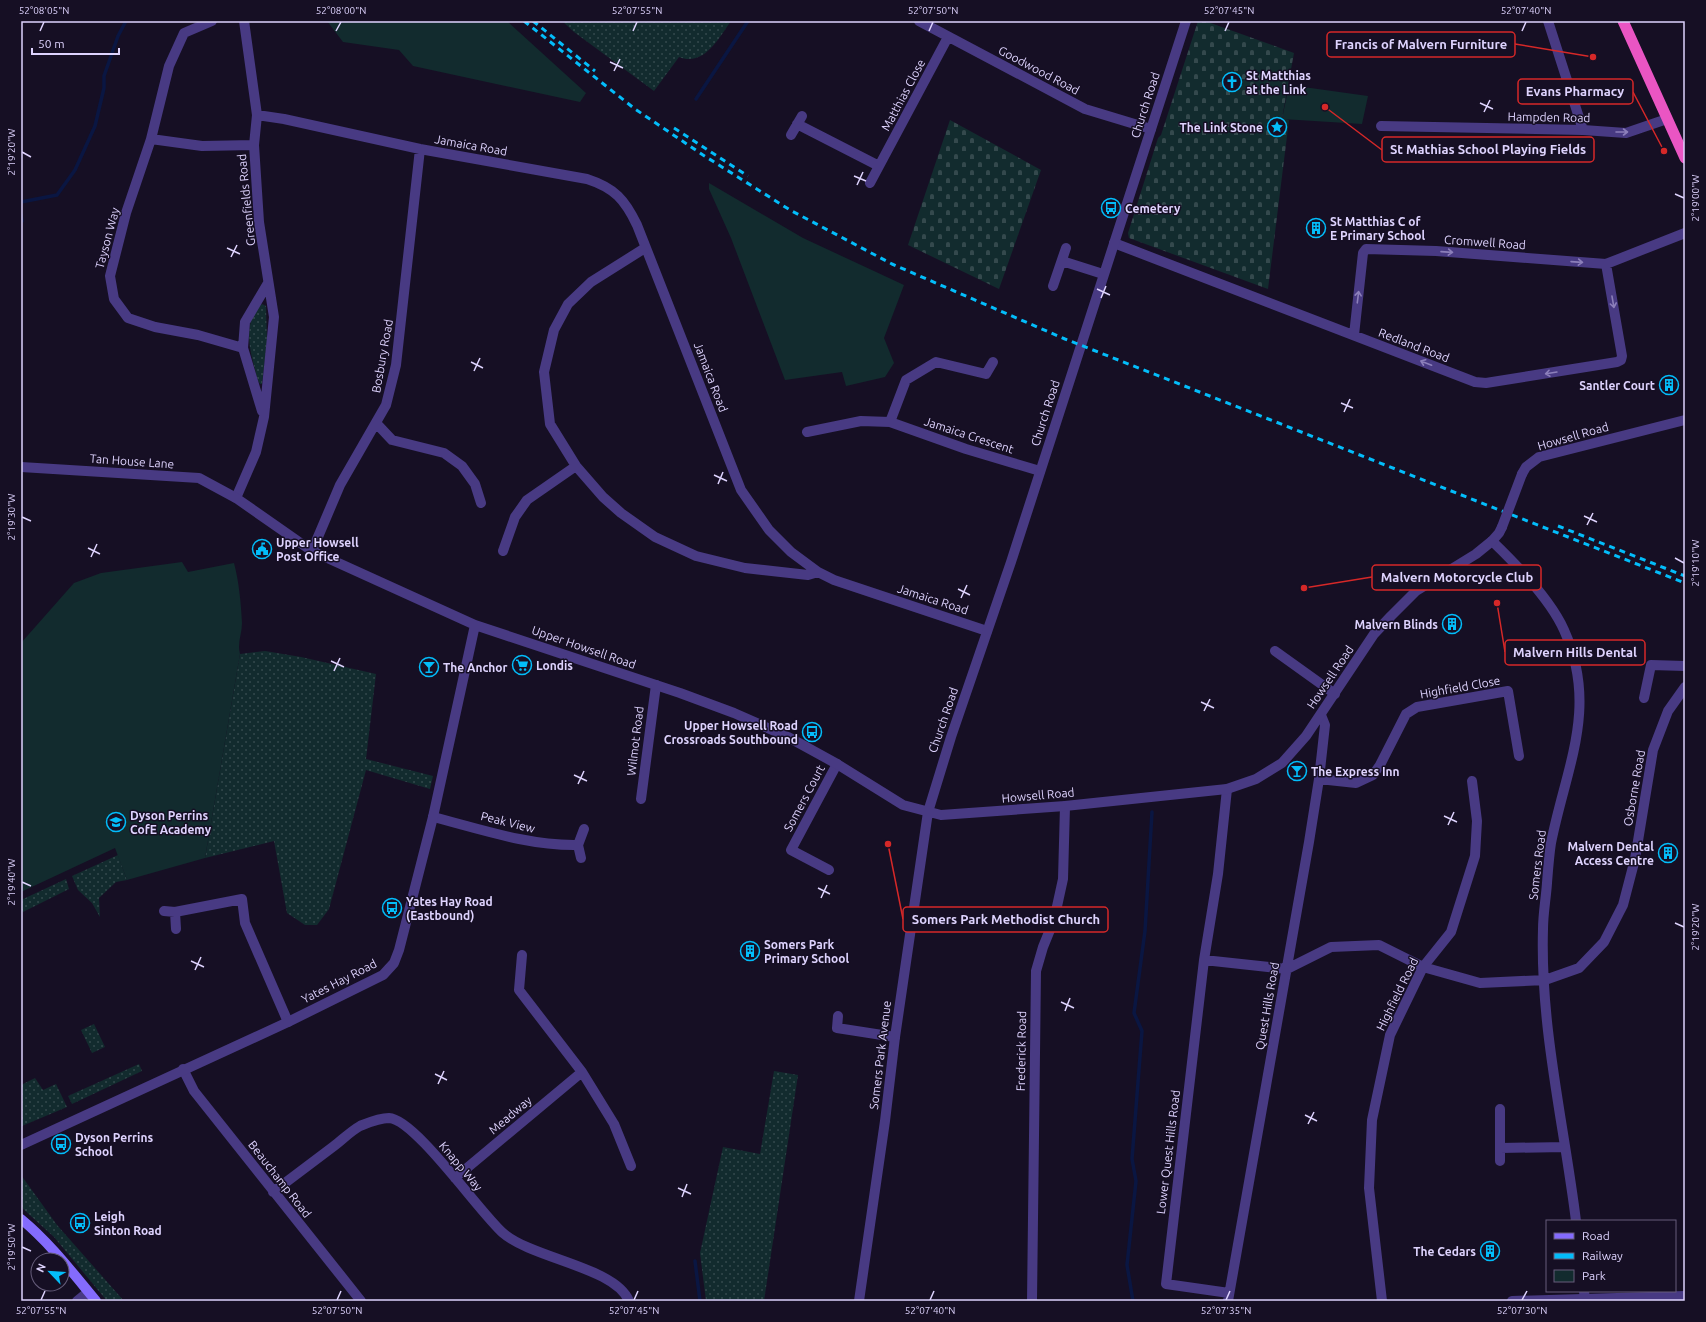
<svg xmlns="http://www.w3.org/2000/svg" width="1706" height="1322" viewBox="0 0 1706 1322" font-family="Ubuntu,sans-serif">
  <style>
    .grass { fill: url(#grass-dots) }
    .cemetery { fill: url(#cemetery-stones) }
    .park { fill: #122b2e }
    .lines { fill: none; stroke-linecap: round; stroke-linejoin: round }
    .stream { stroke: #0a1642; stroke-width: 3.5 }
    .minor { stroke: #483a83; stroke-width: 10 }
    .tertiary { stroke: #483a83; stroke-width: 10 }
    .secondary { stroke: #846bfd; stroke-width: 10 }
    .trunk { stroke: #ea55c3; stroke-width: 11 }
    .rail { stroke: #03bdfa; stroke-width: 3; stroke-dasharray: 6 5; stroke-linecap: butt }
    .tertiary-bridge { stroke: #483a83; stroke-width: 10 }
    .oneway { stroke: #8c7fba }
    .ticks { fill: none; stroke: #ded3fe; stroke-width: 1.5 }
    .labels { text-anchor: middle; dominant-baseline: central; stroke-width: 3; stroke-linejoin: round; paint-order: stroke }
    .street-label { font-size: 12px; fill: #ded3fe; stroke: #160f24 }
    .poi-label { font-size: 12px; font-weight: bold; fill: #ded3fe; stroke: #160f24; text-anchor: start }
    .leader { fill: none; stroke: #d62828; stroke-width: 1.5 }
    .callout-dot { fill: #d62828; stroke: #160f24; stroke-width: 1.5 }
    .callout { fill: #160f24; stroke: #d62828; stroke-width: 1.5 }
    .callout-label { font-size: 13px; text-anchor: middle; font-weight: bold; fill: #ded3fe }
    .neatline { fill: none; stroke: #ded3fe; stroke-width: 1.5 }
    .ticks-label { font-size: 10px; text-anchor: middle; fill: #ded3fe }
  </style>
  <defs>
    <pattern id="grass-dots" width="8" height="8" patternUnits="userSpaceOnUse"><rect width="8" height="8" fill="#122b2e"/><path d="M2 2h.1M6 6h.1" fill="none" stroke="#34494d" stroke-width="1.8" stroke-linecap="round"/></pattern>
    <pattern id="cemetery-stones" width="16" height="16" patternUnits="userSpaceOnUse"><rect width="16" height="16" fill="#122b2e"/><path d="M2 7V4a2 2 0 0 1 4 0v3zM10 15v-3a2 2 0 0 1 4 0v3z" fill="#34494d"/></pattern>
  </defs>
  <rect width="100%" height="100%" fill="#160f24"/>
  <path class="grass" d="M562,21H731C719,38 704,67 679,57L654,91L574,32Z
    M262,304L266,306L267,342L262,384H260C257,380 256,374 255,369C249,348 243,321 262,304Z
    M265,651L301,657L376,674L366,759L433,776L430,789L366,770L329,909L317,925H305L287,913L274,841L205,858L240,654Z
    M118,855L127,880L116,882L99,898L100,917L92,903L78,890L72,876Z
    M66,879L69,889L21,913V900Z
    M94,1024L105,1047L92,1053L81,1030Z
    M139,1064L142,1071L72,1104L68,1096Z
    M774,1071L798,1075L764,1301H706L700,1253L723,1147L760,1154Z
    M35,1078L43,1090L56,1084L67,1107L22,1126L21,1085Z
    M21,1175L57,1225L124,1301H107L54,1237L21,1207Z"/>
  <path class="cemetery" d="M1198,21H1205L1294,53L1282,118L1289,120L1268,289L1129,238L1128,233L1158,138L1161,135Z
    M950,120L1041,170L999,289L908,245Z"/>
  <path class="park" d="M327,21H507L586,93L580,102L413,66L399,50L343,42Z
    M1289,85L1368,96L1362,124L1282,119Z
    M709,183L803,238L904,285L884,338L894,363L885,377L846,386L842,372L785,380L731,238L709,189Z
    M182,562L188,572L234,563C239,582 241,603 242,623C242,634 237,643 240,654L205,858L127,880L115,848L21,892V643L74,583L101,573Z"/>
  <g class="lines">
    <path class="stream" d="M696,99L748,21
      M21,202L57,195L75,170L95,126L104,88V76L118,36L126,21
      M21,215L22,221L21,222
      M695,1261L700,1301
      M1133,1301L1127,1265L1136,1181L1132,1159L1142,1031L1134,1013L1145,931L1152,812"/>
    <path class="minor" d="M212,21L184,33L169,66L151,139L202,146L254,145
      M244,21L257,115
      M919,21L1085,109L1151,129
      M1548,21L1583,130
      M797,124L879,166
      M1381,126L1583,130L1626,133L1667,119
      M791,135L802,116
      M151,139L126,213L110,276L114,299L128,318L155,327L198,335L243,348
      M870,183L948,37
      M1114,243L1475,382L1486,383L1617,362L1621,360L1622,356L1606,264
      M645,248L591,282L568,304L554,330L544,372L550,424L576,466L603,497L621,513L655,537L696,556L745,568L808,575L818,572
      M1062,261L1103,274
      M1053,286L1066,248
      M1354,335L1363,253L1366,249L1436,251L1606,264L1685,233
      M262,411L243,348L245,322L268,283
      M890,422L906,380L936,362L986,374L993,362
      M376,423L392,440L444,453L462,466L475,484L481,503
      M807,432L861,421L890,422L966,449L1040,471
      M236,498L256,452L264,417L274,317L259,222L254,145L257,115L284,119L420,149L587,179C615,188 625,200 637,225L741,490L769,530L791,552L818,572L834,580L987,631
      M1492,541C1517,565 1550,599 1564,630C1599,708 1566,767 1551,843C1549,856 1548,870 1547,883C1546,898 1543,914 1543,929C1540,1027 1564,1124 1576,1221
      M312,551L340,485L386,405L396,365L420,149
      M503,551L515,517L527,500L576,466
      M1275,651L1335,694
      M1644,698L1651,665L1685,666
      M1319,779L1356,783L1373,775L1380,765L1406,714L1417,707L1508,691L1519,756
      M1227,789L1218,874L1204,960L1166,1284L1229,1293
      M641,799L656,685
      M433,817C480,829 529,846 578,845L584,829
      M578,845L581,858
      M829,870L791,850L837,764
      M164,911L175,912L242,899L245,923L288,1022
      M175,912L176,929
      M1204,960L1287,969L1331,947L1379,945L1423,967L1480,983L1545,980L1579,968L1604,942L1623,905L1635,859L1653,750L1668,711L1685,687
      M838,1016L837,1028L895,1037
      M183,1069L194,1091L361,1301
      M582,1072L614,1124L631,1166
      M1500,1109V1161
      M1500,1148L1565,1147
      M455,1178L582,1072L519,990L522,955
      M273,1192C293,1177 314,1161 334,1146C342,1140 351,1131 360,1126C370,1122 379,1118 389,1118C415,1119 480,1213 503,1233C533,1259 615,1267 629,1301
      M1584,1291L1585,1301
      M77,1301L88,1292
      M1032,1301L1036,971L1043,947L1054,920L1063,879L1065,806
      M1228,1301L1309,842L1319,779L1325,725L1321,715
      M1382,1301L1369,1188L1372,1120L1390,1035L1423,967L1451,932L1475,856L1477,821L1472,781"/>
    <path class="tertiary" d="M21,467L199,478L236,498L312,551L475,625L680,693L734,713L788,737L837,764L903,805L941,815L1065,806L1227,789L1256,779L1282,763L1306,736L1374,634L1391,616L1416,591L1476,554L1492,541L1499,533L1502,527
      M1522,474L1526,467L1539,457L1685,420
      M21,1145L288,1022L383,975L394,963L399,950L433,817L475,625
      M859,1301L885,1121L895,1037L928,812L951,737L1011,562L1186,21
      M1512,1301L1685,1296"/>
    <path class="secondary" d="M21,1219C50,1243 72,1272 96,1301"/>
    <path class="trunk" d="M1623,21L1685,158"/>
    <path class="rail" d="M524,21L635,109L703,155L790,210L892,264L1065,339L1685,583
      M533,21L595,71
      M674,128L748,176
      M1558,526L1685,576"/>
    <path class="tertiary-bridge" d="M1502,527L1522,474"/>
  </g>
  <defs><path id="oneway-shaft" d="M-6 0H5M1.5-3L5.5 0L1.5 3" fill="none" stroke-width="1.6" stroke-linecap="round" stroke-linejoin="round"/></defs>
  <g class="oneway">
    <use href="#oneway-shaft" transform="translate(1622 132)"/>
    <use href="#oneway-shaft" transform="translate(1447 252) rotate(4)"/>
    <use href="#oneway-shaft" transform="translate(1577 262) rotate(4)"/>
    <use href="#oneway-shaft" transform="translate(1358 297) rotate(-83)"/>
    <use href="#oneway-shaft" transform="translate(1613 302) rotate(80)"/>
    <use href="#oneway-shaft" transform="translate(1426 363) rotate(-159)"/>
    <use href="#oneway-shaft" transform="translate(1551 373) rotate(171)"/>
  </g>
  <path class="ticks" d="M40,31L44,22M336,31L341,22M633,31L637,22M929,31L933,22M1225,31L1229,22M1522,31L1526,22M610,62L623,68M614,71L620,59M1480,103L1493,109M1484,112L1490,100M22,152L31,157M854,176L866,181M857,185L863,172M1675,194L1684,198M227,248L240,254M231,257L237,245M1097,289L1110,295M1101,298L1106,286M471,362L483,368M474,371L480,358M1341,403L1353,408M1344,412L1350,399M714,475L727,481M718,484L723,472M1584,516L1597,522M22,517L31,521M1587,525L1593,513M88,548L100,554M91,557L97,544M1675,558L1684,563M958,589L970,595M961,598L967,585M331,661L344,667M334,671L340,658M1201,702L1214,708M1204,711L1210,699M574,775L587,781M578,784L584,771M1444,816L1457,822M1448,825L1454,812M22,882L31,886M818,888L830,894M821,898L827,885M1675,923L1684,927M191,961L204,967M195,970L201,957M1061,1002L1074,1008M1065,1011L1070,998M435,1074L447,1080M438,1084L444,1071M1305,1115L1317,1121M1308,1124L1314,1112M678,1188L691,1194M682,1197L687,1184M22,1247L31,1251M41,1300L45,1291M337,1300L341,1291M634,1300L638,1291M930,1300L934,1291M1226,1300L1230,1291M1522,1300L1527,1291"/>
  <defs>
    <symbol id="church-ring" viewBox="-11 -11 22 22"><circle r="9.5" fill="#160f24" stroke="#03bdfa" stroke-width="1.5"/><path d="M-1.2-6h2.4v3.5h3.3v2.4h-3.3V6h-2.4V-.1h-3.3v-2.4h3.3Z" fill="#03bdfa"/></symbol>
    <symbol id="sight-ring" viewBox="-11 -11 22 22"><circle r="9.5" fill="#160f24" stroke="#03bdfa" stroke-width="1.5"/><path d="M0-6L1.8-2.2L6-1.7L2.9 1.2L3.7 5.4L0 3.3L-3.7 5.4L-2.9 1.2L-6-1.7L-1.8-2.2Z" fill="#03bdfa"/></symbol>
    <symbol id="bus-ring" viewBox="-11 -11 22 22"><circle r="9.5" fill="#160f24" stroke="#03bdfa" stroke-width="1.5"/><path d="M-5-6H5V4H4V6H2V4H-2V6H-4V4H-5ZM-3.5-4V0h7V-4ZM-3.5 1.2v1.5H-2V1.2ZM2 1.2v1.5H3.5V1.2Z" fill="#03bdfa"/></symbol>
    <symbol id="building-ring" viewBox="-11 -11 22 22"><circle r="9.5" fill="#160f24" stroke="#03bdfa" stroke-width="1.5"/><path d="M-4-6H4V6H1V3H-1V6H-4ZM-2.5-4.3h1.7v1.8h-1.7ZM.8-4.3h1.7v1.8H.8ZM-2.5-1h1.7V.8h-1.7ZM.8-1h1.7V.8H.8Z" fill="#03bdfa"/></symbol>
    <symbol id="civic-ring" viewBox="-11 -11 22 22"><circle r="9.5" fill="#160f24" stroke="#03bdfa" stroke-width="1.5"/><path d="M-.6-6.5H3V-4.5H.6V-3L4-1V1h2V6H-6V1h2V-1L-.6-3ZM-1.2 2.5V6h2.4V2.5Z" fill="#03bdfa"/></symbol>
    <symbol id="supermarket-ring" viewBox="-11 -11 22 22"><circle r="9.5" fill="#160f24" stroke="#03bdfa" stroke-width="1.5"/><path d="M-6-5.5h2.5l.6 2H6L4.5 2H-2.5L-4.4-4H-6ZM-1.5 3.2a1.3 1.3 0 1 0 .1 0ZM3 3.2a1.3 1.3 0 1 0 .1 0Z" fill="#03bdfa"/></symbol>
    <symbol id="bar-ring" viewBox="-11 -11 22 22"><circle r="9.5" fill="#160f24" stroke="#03bdfa" stroke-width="1.5"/><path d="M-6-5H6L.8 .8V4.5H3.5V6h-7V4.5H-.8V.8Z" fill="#03bdfa"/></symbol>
    <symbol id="school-ring" viewBox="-11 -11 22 22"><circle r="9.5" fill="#160f24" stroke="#03bdfa" stroke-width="1.5"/><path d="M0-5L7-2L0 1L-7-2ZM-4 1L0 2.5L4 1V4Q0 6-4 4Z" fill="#03bdfa"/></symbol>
  </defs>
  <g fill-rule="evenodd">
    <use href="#church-ring" x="1221" y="71" width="22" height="22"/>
    <use href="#sight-ring" x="1266" y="116" width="22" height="22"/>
    <use href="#bus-ring" x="1100" y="197" width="22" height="22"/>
    <use href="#building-ring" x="1305" y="217" width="22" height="22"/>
    <use href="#building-ring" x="1658" y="374" width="22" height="22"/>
    <use href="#civic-ring" x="251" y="538" width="22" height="22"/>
    <use href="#building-ring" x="1441" y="613" width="22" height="22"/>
    <use href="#supermarket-ring" x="511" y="654" width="22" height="22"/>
    <use href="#bar-ring" x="418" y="656" width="22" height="22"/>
    <use href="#bus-ring" x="801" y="721" width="22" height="22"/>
    <use href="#bar-ring" x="1286" y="760" width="22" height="22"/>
    <use href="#school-ring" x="105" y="811" width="22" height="22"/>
    <use href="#building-ring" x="1657" y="842" width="22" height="22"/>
    <use href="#bus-ring" x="381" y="897" width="22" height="22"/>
    <use href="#building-ring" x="739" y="940" width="22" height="22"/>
    <use href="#bus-ring" x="50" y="1133" width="22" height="22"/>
    <use href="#bus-ring" x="69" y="1212" width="22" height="22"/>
    <use href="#building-ring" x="1479" y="1240" width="22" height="22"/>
  </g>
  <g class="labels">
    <g class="street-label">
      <text transform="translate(1039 70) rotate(28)">Goodwood Road</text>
      <text transform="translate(903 95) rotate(-62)">Matthias Close</text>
      <text transform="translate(1145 105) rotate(-72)">Church Road</text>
      <text transform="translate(1549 117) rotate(1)">Hampden Road</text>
      <text transform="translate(471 145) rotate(10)">Jamaica Road</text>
      <text transform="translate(246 200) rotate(-96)">Greenfields Road</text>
      <text transform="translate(107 238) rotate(-75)">Tayson Way</text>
      <text transform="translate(1485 242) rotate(4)">Cromwell Road</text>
      <text transform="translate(1414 345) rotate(21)">Redland Road</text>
      <text transform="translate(382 356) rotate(-80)">Bosbury Road</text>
      <text transform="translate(711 377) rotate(69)">Jamaica Road</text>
      <text transform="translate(1045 413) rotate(-72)">Church Road</text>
      <text transform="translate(969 435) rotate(18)">Jamaica Crescent</text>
      <text transform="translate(1573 436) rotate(-16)">Howsell Road</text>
      <text transform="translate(132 461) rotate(4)">Tan House Lane</text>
      <text transform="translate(933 599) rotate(18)">Jamaica Road</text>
      <text transform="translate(584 647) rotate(19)">Upper Howsell Road</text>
      <text transform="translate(1330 677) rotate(-56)">Howsell Road</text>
      <text transform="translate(1460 687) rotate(-10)">Highfield Close</text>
      <text transform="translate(943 720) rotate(-71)">Church Road</text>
      <text transform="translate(635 741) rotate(-83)">Wilmot Road</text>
      <text transform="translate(1634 788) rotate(-80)">Osborne Road</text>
      <text transform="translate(1038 795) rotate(-5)">Howsell Road</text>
      <text transform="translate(804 798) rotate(-62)">Somers Court</text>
      <text transform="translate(508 822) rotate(14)">Peak View</text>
      <text transform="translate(1537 865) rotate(-83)">Somers Road</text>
      <text transform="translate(339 981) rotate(-27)">Yates Hay Road</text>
      <text transform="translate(1397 994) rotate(-64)">Highfield Road</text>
      <text transform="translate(1267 1006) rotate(-80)">Quest Hills Road</text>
      <text transform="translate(1021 1051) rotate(-89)">Frederick Road</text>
      <text transform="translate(880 1055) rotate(-83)">Somers Park Avenue</text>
      <text transform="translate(510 1115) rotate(-40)">Meadway</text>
      <text transform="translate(1168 1152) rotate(-83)">Lower Quest Hills Road</text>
      <text transform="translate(461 1166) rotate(50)">Knapp Way</text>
      <text transform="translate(280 1179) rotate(52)">Beauchamp Road</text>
    </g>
    <g class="poi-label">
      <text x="1246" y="75">St Matthias<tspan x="1246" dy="14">at the Link</tspan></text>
      <text x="1263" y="127" text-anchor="end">The Link Stone</text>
      <text x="1125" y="208">Cemetery</text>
      <text x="1330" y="221">St Matthias C of<tspan x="1330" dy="14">E Primary School</tspan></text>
      <text x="1655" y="385" text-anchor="end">Santler Court</text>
      <text x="276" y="542">Upper Howsell<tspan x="276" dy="14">Post Office</tspan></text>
      <text x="1438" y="624" text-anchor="end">Malvern Blinds</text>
      <text x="536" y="665">Londis</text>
      <text x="443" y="667">The Anchor</text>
      <text x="798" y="725" text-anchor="end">Upper Howsell Road<tspan x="798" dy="14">Crossroads Southbound</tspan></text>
      <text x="1311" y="771">The Express Inn</text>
      <text x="130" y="815">Dyson Perrins<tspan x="130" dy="14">CofE Academy</tspan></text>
      <text x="1654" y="846" text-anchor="end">Malvern Dental<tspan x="1654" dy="14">Access Centre</tspan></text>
      <text x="406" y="901">Yates Hay Road<tspan x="406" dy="14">(Eastbound)</tspan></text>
      <text x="764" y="944">Somers Park<tspan x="764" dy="14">Primary School</tspan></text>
      <text x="75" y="1137">Dyson Perrins<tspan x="75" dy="14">School</tspan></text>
      <text x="94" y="1216">Leigh<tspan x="94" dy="14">Sinton Road</tspan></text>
      <text x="1476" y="1251" text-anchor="end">The Cedars</text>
    </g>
  </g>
  <path class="leader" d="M1593 57L1515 44M1664 151L1633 92M1325 107L1382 150M1304 588L1372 577M1497 603L1505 652M888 844L903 919"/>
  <g class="callout-dot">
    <circle cx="1593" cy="57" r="4"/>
    <circle cx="1664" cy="151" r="4"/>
    <circle cx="1325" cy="107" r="4"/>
    <circle cx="1304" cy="588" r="4"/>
    <circle cx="1497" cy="603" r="4"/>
    <circle cx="888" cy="844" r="4"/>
  </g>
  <g class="callout">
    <rect x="1327" y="32" width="188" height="25" rx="4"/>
    <rect x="1518" y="79" width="115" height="25" rx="4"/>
    <rect x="1382" y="137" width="212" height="25" rx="4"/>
    <rect x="1372" y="565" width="169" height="25" rx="4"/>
    <rect x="1505" y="640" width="140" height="25" rx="4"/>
    <rect x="903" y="907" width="205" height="25" rx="4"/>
  </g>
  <g class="callout-label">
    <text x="1421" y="49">Francis of Malvern Furniture</text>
    <text x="1575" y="96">Evans Pharmacy</text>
    <text x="1488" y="154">St Mathias School Playing Fields</text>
    <text x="1457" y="582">Malvern Motorcycle Club</text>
    <text x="1575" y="657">Malvern Hills Dental</text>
    <text x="1006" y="924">Somers Park Methodist Church</text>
  </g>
  <rect width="1706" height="1322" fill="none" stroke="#160f24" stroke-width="44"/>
  <rect x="1546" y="1220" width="130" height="72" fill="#160f24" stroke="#665d7b"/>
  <rect x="1554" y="1233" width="20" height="6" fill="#846bfd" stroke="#665d7b"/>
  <text x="1582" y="1240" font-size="12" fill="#ded3fe">Road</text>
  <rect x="1554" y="1253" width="20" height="6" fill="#03bdfa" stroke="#665d7b"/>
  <text x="1582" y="1260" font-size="12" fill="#ded3fe">Railway</text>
  <rect x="1554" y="1270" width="20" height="12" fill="#122b2e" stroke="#665d7b"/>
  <text x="1582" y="1280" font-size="12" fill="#ded3fe">Park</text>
  <g transform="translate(50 1272) rotate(295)"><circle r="19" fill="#160f24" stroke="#665d7b"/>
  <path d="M0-3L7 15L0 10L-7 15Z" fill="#03bdfa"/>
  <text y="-6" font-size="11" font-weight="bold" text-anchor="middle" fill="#ded3fe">N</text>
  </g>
  <path d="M32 48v6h87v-6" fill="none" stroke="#ded3fe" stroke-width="2"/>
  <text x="38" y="48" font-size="12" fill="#ded3fe" stroke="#160f24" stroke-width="3" paint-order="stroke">50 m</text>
  <rect x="22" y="22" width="1662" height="1278" class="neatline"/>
  <g class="ticks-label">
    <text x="44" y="14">52°08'05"N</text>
    <text x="341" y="14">52°08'00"N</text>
    <text x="637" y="14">52°07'55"N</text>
    <text x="933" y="14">52°07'50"N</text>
    <text x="1229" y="14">52°07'45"N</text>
    <text x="1526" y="14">52°07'40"N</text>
    <text transform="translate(11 152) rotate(-90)" y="4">2°19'20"W</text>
    <text transform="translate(1695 198) rotate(-90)" y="4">2°19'00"W</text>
    <text transform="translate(11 517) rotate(-90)" y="4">2°19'30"W</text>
    <text transform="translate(1695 563) rotate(-90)" y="4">2°19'10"W</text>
    <text transform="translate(11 882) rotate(-90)" y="4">2°19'40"W</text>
    <text transform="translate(1695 927) rotate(-90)" y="4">2°19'20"W</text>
    <text transform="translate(11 1247) rotate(-90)" y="4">2°19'50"W</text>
    <text x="41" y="1314">52°07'55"N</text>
    <text x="337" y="1314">52°07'50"N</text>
    <text x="634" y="1314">52°07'45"N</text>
    <text x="930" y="1314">52°07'40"N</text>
    <text x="1226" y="1314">52°07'35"N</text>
    <text x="1522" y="1314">52°07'30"N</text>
  </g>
</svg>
